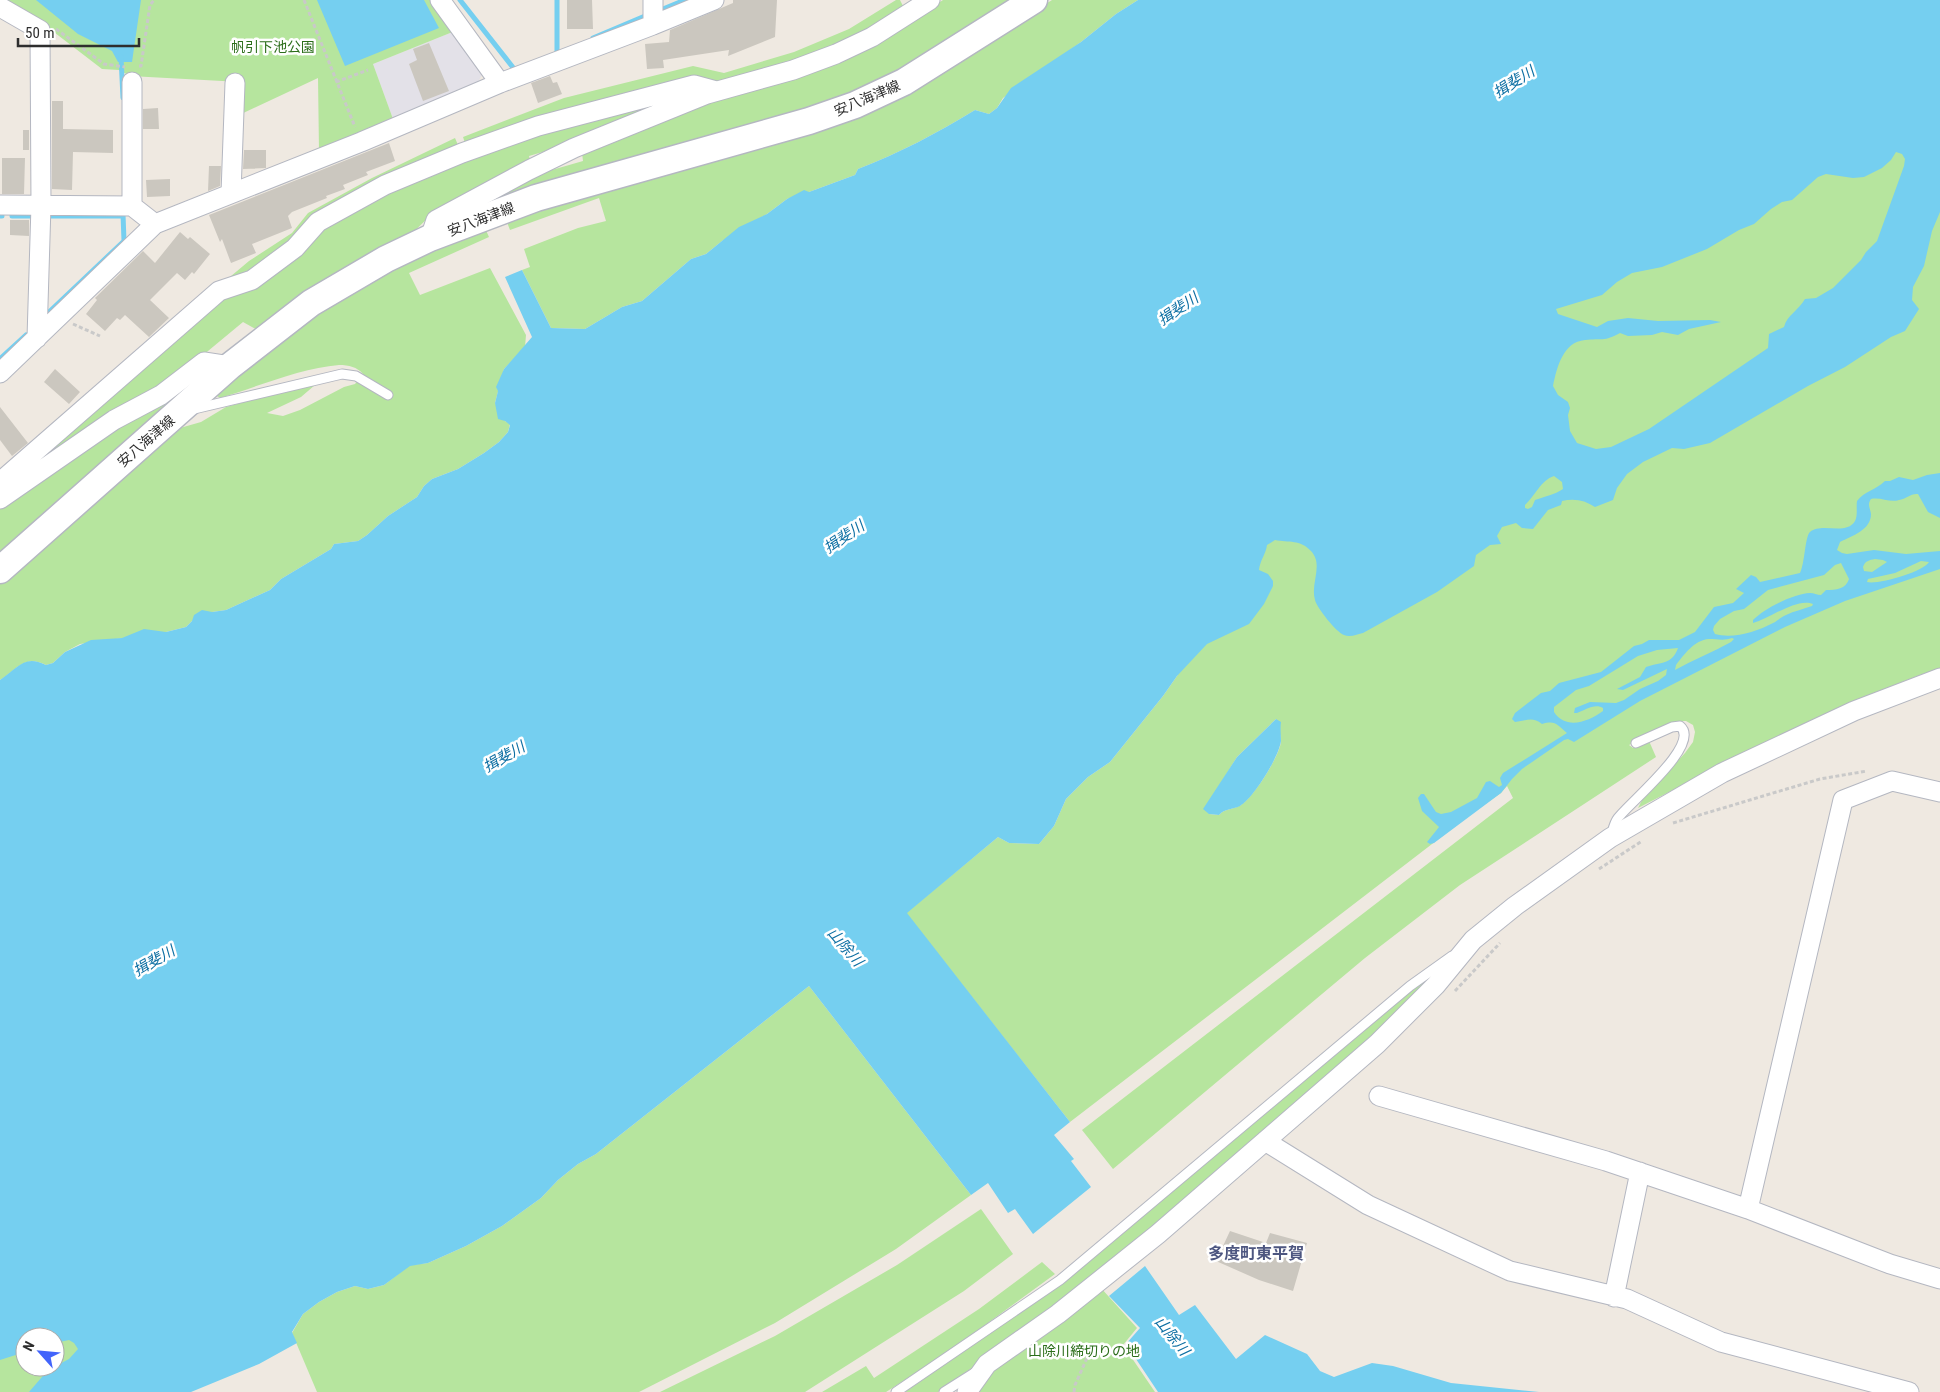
<svg xmlns="http://www.w3.org/2000/svg" width="1940" height="1392" viewBox="0 0 1940 1392" font-family="'Roboto Condensed','Noto Sans JP',sans-serif">
  <style>
    .industrial { fill: #e3e1e8 }
    .green { fill: #b6e59e; fill-rule: evenodd }
    .water { fill: #75cff0; fill-rule: evenodd }
    .lines { fill: none; stroke-linecap: round; stroke-linejoin: round }
    .stream { stroke: #75cff0; stroke-width: 5 }
    .building { fill: #cbc7bf }
    .lane-casing { stroke: #b4b7c1; stroke-width: 11 }
    .street-casing { stroke: #b4b7c1; stroke-width: 21 }
    .secondary-casing { stroke: #b4b7c1; stroke-width: 29 }
    .path { stroke: #c9c9c9; stroke-width: 3; stroke-dasharray: 4 2.5; stroke-linecap: butt }
    .lane { stroke: #fff; stroke-width: 9 }
    .street { stroke: #fff; stroke-width: 19 }
    .secondary { stroke: #fff; stroke-width: 26 }
    .labels { text-anchor: middle; dominant-baseline: central; stroke-width: 5; stroke-linejoin: round; paint-order: stroke }
    .park-label { font-size: 14px; fill: #2c6e1b; stroke: #fff }
    .street-label { font-size: 14px; fill: #2e2e2e; stroke: #fff }
    .water-label { font-size: 15px; font-style: italic; fill: #0d6fa3; stroke: #fff }
    .quarter-label { font-size: 16px; font-weight: bold; fill: #4d5680; stroke: #fff }
  </style>
  <rect width="100%" height="100%" fill="#efe9e1"/>
  <path class="industrial" d="M455,31L483,72L477,85L393,119L373,64Z"/>
  <path class="green" d="M1,0H435L455,31L373,64L393,119L319,151L318,78L239,115L241,82L130,76L119,70L102,69L46,26Z
    M896,0H900L905,10L838,46L720,85L697,79L385,182L250,277L218,287L249,261L292,233L308,213L372,178L455,138L458,145L465,143L463,137L564,98L693,66L724,73L794,52L849,29Z
    M943,0H1018L899,73L841,99L469,214L531,176L583,161L582,153L899,28Z
    M1052,0H1138L1116,14L1081,42L1003,98L997,108L989,114L975,110C937,133 900,153 858,169L855,175L809,192L787,199L767,214L722,241L706,254L691,259L642,301L622,307L585,329L551,328L522,270L530,267L524,249L578,228L606,221L599,198L510,230L505,217L970,52Z
    M697,91L587,139L529,156L531,164L430,216L403,242L261,332L243,322L167,385L0,493L223,297L317,229L387,192L536,133Z
    M1940,133V668C1835,704 1736,758 1638,808L1643,798L1685,753L1693,742L1695,732L1693,725L1686,721H1677L1629,745L1633,748L1649,741L1656,757L1460,885L1365,958L1113,1169L1082,1130L1513,798L1507,786L1501,793L1475,811L1070,1122L906,913L998,837L1009,843L1039,844L1054,826L1066,799L1088,777L1110,762L1163,696L1177,676L1241,558L1535,316L1770,193ZM1276,719C1278,726 1281,735 1281,742C1279,757 1252,800 1239,806C1232,810 1225,808 1219,815L1209,814L1219,786L1237,757Z
    M484,226L489,237L409,273L420,295L490,268L526,335L525,347L504,369L495,403L505,421L510,424L508,432L499,442L484,453L458,469L432,479L424,486L417,497L388,516L367,535L358,541L334,544L331,549L281,579L270,590L226,610L212,612L192,621L186,627L166,632L80,644L65,652L53,663L46,665C25,654 17,669 0,680V584L180,428L201,422L226,407L310,384L315,385L301,397L267,413L283,416L300,410L344,387L355,384L363,374C357,367 349,365 339,365C301,368 257,387 220,398L217,396L219,390L315,313L384,270Z
    M205,372L0,559V507L117,424Z
    M1436,970L1439,973L1381,1036L1070,1298L938,1392H905L1061,1284Z
    M809,986L971,1195L896,1249L775,1323L639,1392H317L292,1333L303,1314L319,1302L337,1292L355,1286L368,1289L384,1285L410,1265L428,1263L466,1246L502,1226L541,1198L558,1180L578,1164L596,1154Z
    M981,1209L1013,1254L964,1291L805,1392H660L775,1336L897,1265Z
    M1042,1262L1055,1274L944,1355L886,1392H822L866,1366L874,1378L979,1309Z
    M1101,1288L1137,1328L1123,1345L1155,1392H963Z
    M95,1337L120,1392H0V1348L25,1344V1367H55V1338Z"/>
  <path class="water" d="M36,0H141L132,62H118L112,51L78,34Z
    M317,0H424L439,28L345,66Z
    M1138,0H1940V212L1932,231L1924,266L1913,287L1912,300L1919,309L1905,331L1891,337L1845,367L1808,386L1710,443L1684,449L1672,448L1643,462L1627,474L1617,488L1613,500L1595,507C1585,500 1574,498 1562,501L1561,505L1548,510L1533,529L1522,528L1516,523L1502,527L1497,536L1501,544L1490,545L1476,555L1474,566L1437,592L1363,633C1358,634 1350,638 1344,635C1336,632 1317,608 1315,600C1310,583 1324,565 1311,551C1300,539 1289,543 1275,540L1267,545C1266,554 1260,560 1259,570L1268,574L1273,581V586L1264,604L1249,624L1207,644L1177,676L1163,696L1110,762L1088,777L1066,799L1054,826L1039,844L1009,843L998,837L907,913L1070,1122L1054,1135L1074,1159L1071,1161L1091,1187L1033,1234L1015,1209L1008,1213L988,1183L971,1195L809,986L596,1154L578,1164L558,1180L541,1198L502,1226L466,1246L428,1263L410,1266L384,1285L368,1289L355,1286L337,1292L319,1302L303,1314L292,1332L297,1343L259,1364L191,1392H29L48,1370L69,1359L78,1349L74,1343L69,1340L55,1343V1337H25V1352L0,1360V680C18,668 24,654 46,665L53,663L65,652L91,640L122,638L144,629L166,632L186,627L192,621L194,615L202,610L212,612L226,610L270,590L281,579L331,549L334,544L358,541L367,535L388,516L417,497L424,486L432,479L458,469L484,453L499,442L508,432L510,425L505,421L498,419L495,403L498,391L496,387L504,369L532,337L505,277L522,270L551,328L585,329L622,307L642,301L691,259L706,254L739,227L767,214L787,199L804,190L809,192L855,175L858,169C900,153 937,133 975,110L989,114L997,108L1011,88L1081,42L1116,14ZM1896,152L1902,154L1905,159L1904,166L1877,241L1866,252L1861,260L1833,288L1816,298L1805,299C1799,310 1787,315 1784,327L1769,334L1768,348L1649,429L1611,447L1596,449L1577,443L1570,431L1568,415L1570,408L1568,402L1558,395L1553,386C1557,367 1563,342 1585,340C1602,338 1604,342 1620,333L1628,336L1652,335L1662,332L1678,335L1689,329L1721,322L1710,320L1658,321L1628,318L1608,321L1597,327L1558,314L1556,309L1602,295L1617,282L1632,273L1662,267L1707,249L1739,230L1754,224L1771,209L1782,202L1792,200L1818,177L1826,174L1853,178L1864,177L1882,168L1891,160ZM1554,476L1562,482L1563,489C1554,495 1546,496 1535,500L1532,507L1528,509L1525,508V505C1535,496 1541,480 1554,476Z
    M1940,473V518L1928,512L1918,494C1911,493 1906,499 1899,500C1890,503 1881,497 1871,499C1867,505 1870,507 1871,514C1871,530 1852,536 1840,542L1837,550L1842,553L1847,554L1874,550L1906,554L1940,551V569L1845,601L1785,627L1640,701L1574,742L1568,739L1564,740L1522,769L1512,779L1501,793L1434,843L1430,844L1427,842L1439,827L1422,811L1418,798L1421,794H1424L1436,812L1441,814L1451,812L1477,798L1486,782L1490,781L1499,787L1502,785L1500,778L1503,773L1567,733C1557,725 1556,720 1542,724C1532,716 1526,721 1515,722L1512,719L1515,713L1541,693L1550,691L1559,683L1601,672L1634,646L1642,644L1649,640H1679L1695,632L1714,607L1733,603L1744,593L1736,589L1751,575L1756,577L1760,582L1800,573C1805,563 1805,536 1810,532C1822,522 1846,536 1855,521C1858,515 1856,507 1857,501C1864,491 1876,490 1885,481H1890L1899,477L1913,480L1927,475ZM1875,559L1883,560L1887,562L1872,572L1864,571L1863,567C1865,561 1869,560 1875,559ZM1921,561L1929,562C1923,572 1878,585 1867,582L1868,579L1895,573ZM1841,563L1849,579C1846,589 1836,590 1826,590L1821,595C1817,595 1814,593 1810,593C1793,594 1765,608 1753,620V623C1769,619 1797,597 1813,604L1812,606C1804,609 1794,611 1786,615C1781,617 1777,621 1773,623C1756,632 1733,639 1715,634L1713,630L1714,626L1720,619L1734,611L1744,609L1768,590L1824,575L1835,565ZM1732,638L1734,639L1731,642C1713,652 1693,660 1675,670L1676,665C1684,655 1694,640 1709,639C1717,639 1724,641 1732,638ZM1678,648C1672,665 1660,662 1646,667L1640,677L1617,689L1623,690L1667,669L1666,675L1658,681L1640,689L1624,700L1616,703L1590,702L1575,708L1574,713H1577C1585,710 1595,703 1603,708V711C1588,722 1566,730 1554,712V707L1576,690L1589,686L1638,656L1657,650Z
    M1276,719L1281,722C1280,728 1281,735 1281,741C1279,757 1253,799 1240,806C1232,810 1225,808 1219,815L1209,814L1203,809L1237,757Z
    M1145,1266L1179,1315L1195,1305L1236,1359L1265,1335L1307,1354L1320,1371L1334,1377L1372,1363L1393,1366L1451,1383L1539,1392H1158L1126,1344L1140,1328L1109,1296Z"/>
  <g class="lines">
    <path class="stream" d="M460,0L515,70L518,69
      M663,9L685,0
      M593,38L645,16
      M557,53V0
      M121,57L123,98
      M0,216H2
      M12,216H31
      M46,216H123
      M48,313L124,241L123,214
      M0,359L26,335"/>
  </g>
  <path class="building" d="M567,0H592L593,29H567Z
    M733,0H777L775,37L728,56L729,50L663,60L664,68L647,69L645,44L669,42L670,30L733,3Z
    M429,43L449,91L423,101L409,64L417,60L413,49Z
    M550,76L553,83L557,82L562,94L538,103L531,83Z
    M52,101H63V129L113,130V153L73,152L72,190L52,189Z
    M158,108L159,129H143V109Z
    M23,130H29V150H23Z
    M389,143L395,161L366,172L368,175L343,185L345,189L326,196L327,198L292,212L288,216L292,228L252,244L256,253L231,263L222,239L220,242L209,215Z
    M244,150H266V168L243,169Z
    M2,158H25L24,194H2Z
    M209,166H221L220,186L208,191Z
    M170,179V196L147,197L146,180Z
    M10,220H29V236L10,235Z
    M180,232L188,239L190,237L210,254L194,274L192,272L185,280L177,273L150,300L169,318L149,337L125,315L120,320L117,318L105,331L86,314L97,300L95,298L143,251L155,263Z
    M55,369L80,392L69,404L44,382Z
    M0,407L28,443L12,456L0,440Z
    M1230,1231L1266,1243L1270,1233L1307,1243L1293,1291L1259,1280L1216,1261Z"/>
  <g class="lines">
    <defs>
      <path id="lane" d="M194,409L342,374L356,376L388,395
        M1611,836C1613,830 1614,823 1618,818C1630,802 1702,744 1680,726L1672,727L1636,743
        M896,1392L1060,1280L1410,986L1452,956
        M944,1392L974,1373"/>
      <path id="street" d="M440,0L500,83
        M0,7L40,30L41,205L37,338
        M653,25V0
        M132,82V206
        M231,193L235,83
        M0,205L132,206L155,224
        M430,238L436,220L529,170L574,148L707,94L793,70L836,54L872,37L930,0
        M0,373L155,224L361,142L500,83L653,25L714,0
        M0,482L219,291L252,280L295,248L318,222L385,185L462,153L538,126L694,85L716,91
        M0,499L114,420L161,395L204,362L230,366
        M1379,1096L1606,1161L1748,1209L1890,1264L1940,1279
        M1265,1141L1368,1205L1510,1271L1627,1299L1721,1342L1909,1392
        M1748,1209L1843,800L1892,781L1940,792
        M1614,1297L1640,1172
        M967,1392L987,1364L1058,1314L1158,1234L1377,1044L1436,985L1473,940L1515,906L1610,838L1722,773L1854,711L1940,678"/>
      <path id="secondary" d="M0,570L230,366L311,303L386,259L430,238L536,198L809,121L855,105L904,82L1034,0"/>
    </defs>
    <use href="#lane" class="lane-casing"/>
    <use href="#street" class="street-casing"/>
    <use href="#secondary" class="secondary-casing"/>
    <path class="path" d="M304,0L355,127
      M56,29L104,64L125,67
      M139,66H141L150,5L154,0
      M336,82L368,70
      M73,324L100,336
      M1673,823L1820,779L1867,771
      M1599,869L1642,841
      M1455,991L1500,943
      M1074,1392L1075,1385L1091,1349"/>
    <use href="#lane" class="lane"/>
    <use href="#street" class="street"/>
    <use href="#secondary" class="secondary"/>
  </g>
  <g class="labels">
    <g class="park-label">
      <text x="273" y="47">帆引下池公園</text>
      <text x="1084" y="1351">山除川締切りの地</text>
    </g>
    <g class="street-label">
      <text transform="translate(867 98) rotate(-23)">安八海津線</text>
      <text transform="translate(481 219) rotate(-21)">安八海津線</text>
      <text transform="translate(146 441) rotate(-41)">安八海津線</text>
    </g>
    <g class="water-label">
      <text transform="translate(1514 82) rotate(-32)">揖斐川</text>
      <text transform="translate(1178 309) rotate(-34)">揖斐川</text>
      <text transform="translate(844 537) rotate(-34)">揖斐川</text>
      <text transform="translate(504 757) rotate(-30)">揖斐川</text>
      <text transform="translate(845 947) rotate(49)">山除川</text>
      <text transform="translate(154 961) rotate(-30)">揖斐川</text>
      <text transform="translate(1172 1336) rotate(51)">山除川</text>
    </g>
    <g class="quarter-label">
      <text x="1256" y="1253">多度町東平賀</text>
    </g>
  </g>
  <g transform="translate(40 1352) rotate(297)"><circle r="24" fill="#ffffff" stroke="#ababab"/>
  <path d="M0-4L9 19L0 12L-9 19Z" fill="#4264fb"/>
  <text y="-8" font-size="14" font-weight="bold" text-anchor="middle" fill="#2e2e2e">N</text>
  </g>
  <path d="M18 38v8h121v-8" fill="none" stroke="#2e2e2e" stroke-width="2.5"/>
  <text x="25" y="38" font-size="15" fill="#2e2e2e" stroke="#ffffff" stroke-width="4" paint-order="stroke">50 m</text>
</svg>
